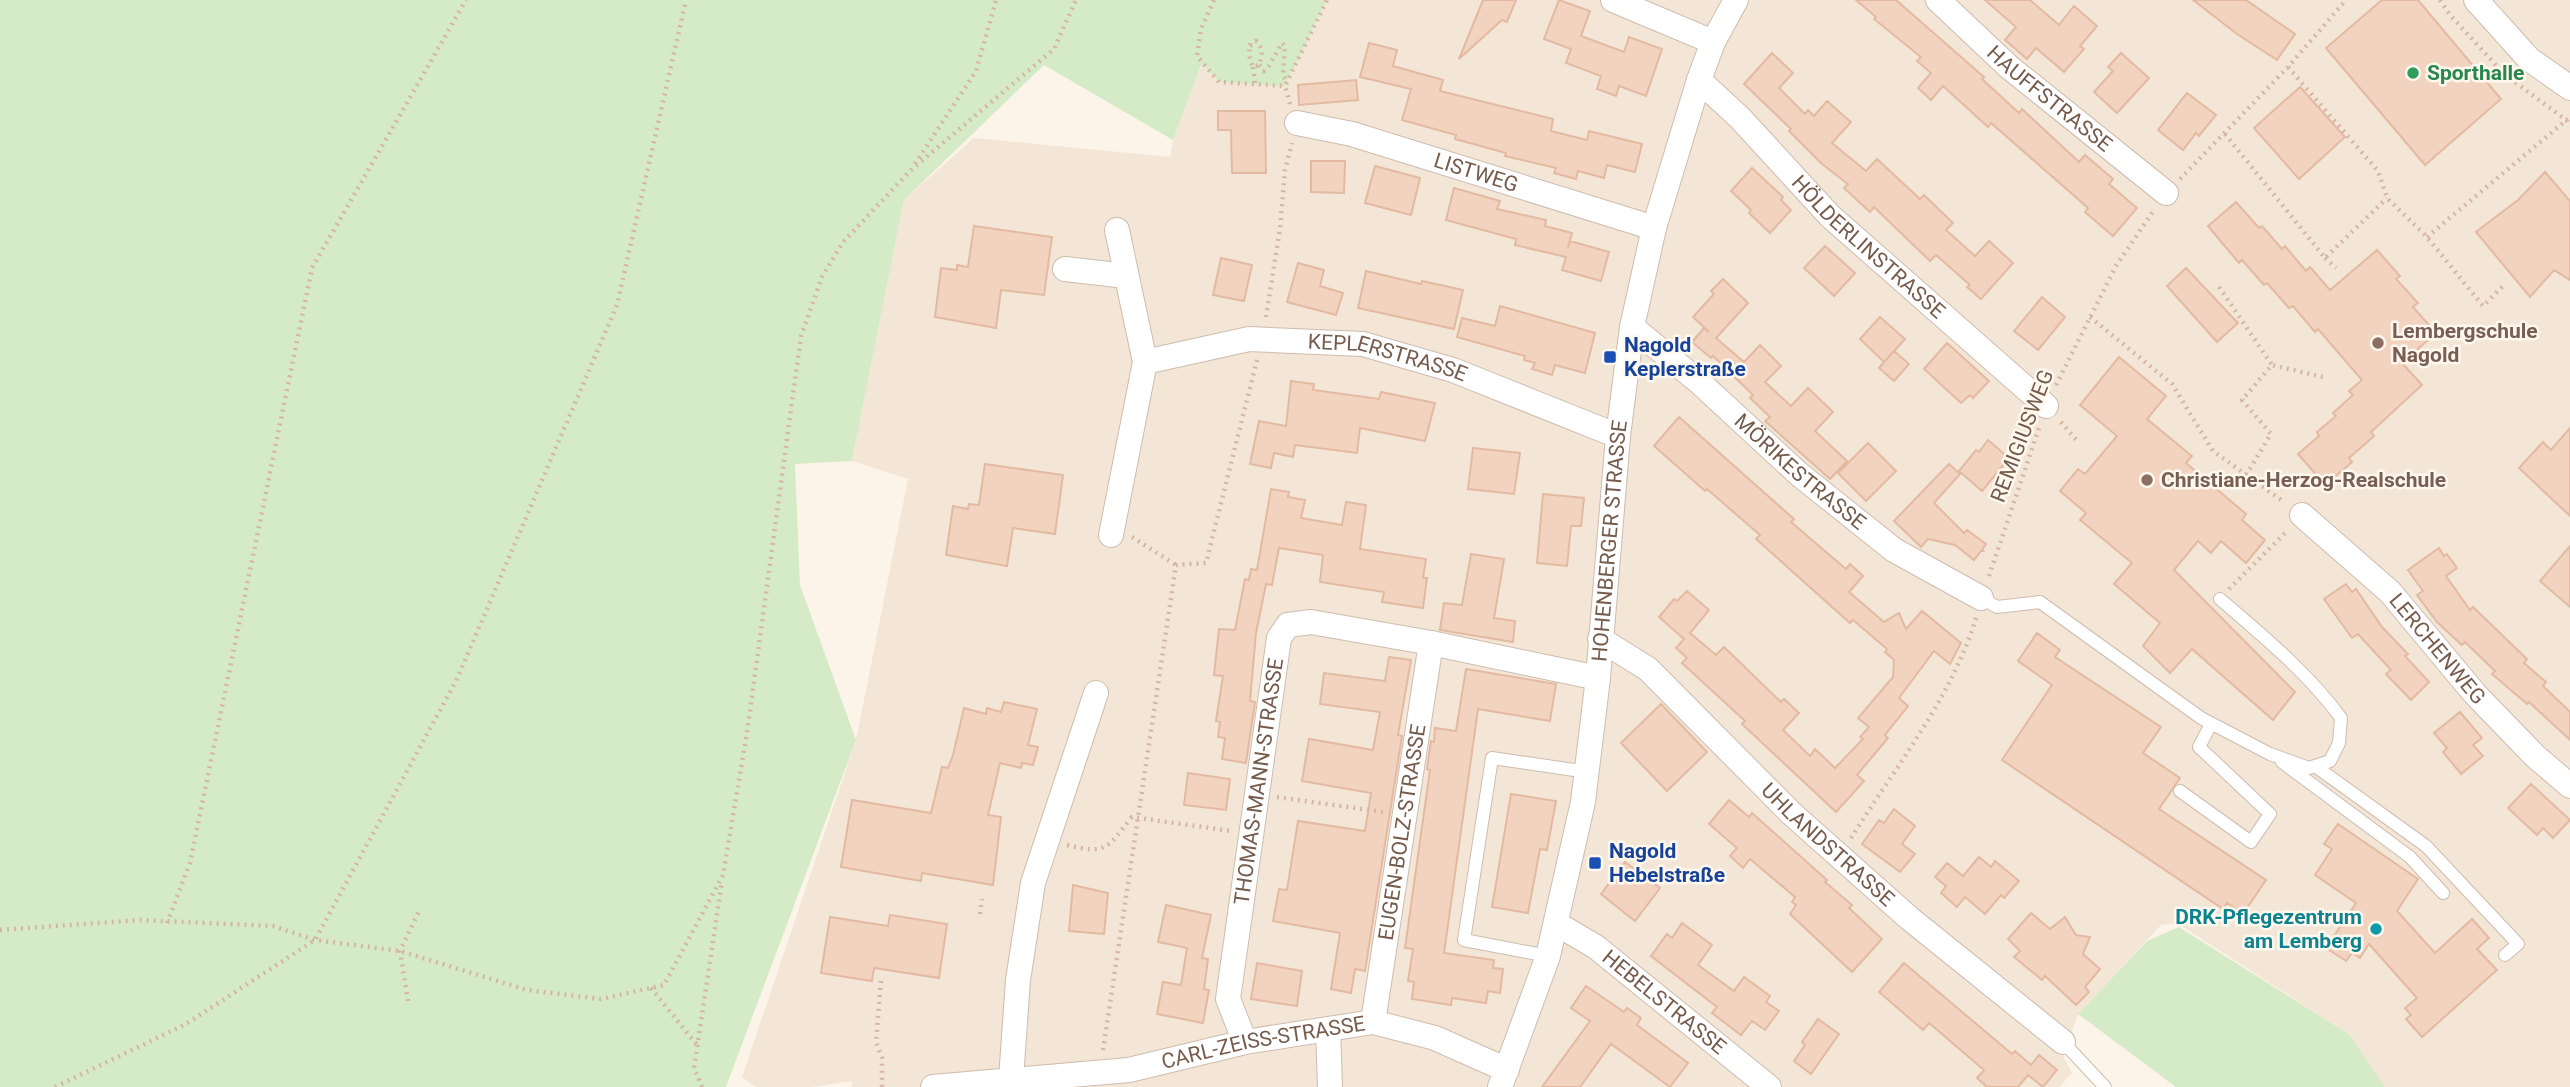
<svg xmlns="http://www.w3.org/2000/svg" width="2570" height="1087" viewBox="0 0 2570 1087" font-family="Roboto,sans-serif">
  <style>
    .residential { fill: #f3e6d6 }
    .green { fill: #d5eac6 }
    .building { fill: #f1d3c0; stroke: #e3baa1; stroke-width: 2 }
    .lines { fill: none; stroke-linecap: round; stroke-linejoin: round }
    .lane-casing { stroke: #cebcae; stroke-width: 14 }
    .street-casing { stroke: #cebcae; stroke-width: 26 }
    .path { stroke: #d6b6a3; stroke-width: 4.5; stroke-dasharray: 2 5; stroke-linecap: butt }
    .lane { stroke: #fff; stroke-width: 12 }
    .street { stroke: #fff; stroke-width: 24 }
    .leisure-dot { fill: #2e9e5b; stroke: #fff8ee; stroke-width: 2.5 }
    .education-dot { fill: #8d6e63; stroke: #fff8ee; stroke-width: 2.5 }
    .transit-dot { fill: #1a4fb4; stroke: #fff8ee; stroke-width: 2.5 }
    .culture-dot { fill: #0f9aa8; stroke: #fff8ee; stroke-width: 2.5 }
    .labels { text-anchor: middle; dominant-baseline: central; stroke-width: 5; stroke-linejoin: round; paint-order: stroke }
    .leisure-label { font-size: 21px; font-weight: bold; fill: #27864d; stroke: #fff8ee; text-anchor: start }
    .street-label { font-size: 21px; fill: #755b4c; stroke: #fff8ee }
    .education-label { font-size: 21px; font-weight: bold; fill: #785e54; stroke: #fff8ee; text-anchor: start }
    .transit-label { font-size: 21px; font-weight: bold; fill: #164399; stroke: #fff8ee; text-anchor: start }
    .culture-label { font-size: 21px; font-weight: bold; fill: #0d838f; stroke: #fff8ee; text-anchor: end }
  </style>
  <rect width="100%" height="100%" fill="#fcf4e8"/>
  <path class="residential" d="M1232,0H2570V1087H2385L2350,1035L2177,923L2161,925L2078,1014L2063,1056L2072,1073L2059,1087H852V1081L812,1087H756L742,1077L856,740L908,479L852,461L904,200L974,138L1170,157L1173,140L1210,43Z"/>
  <path class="green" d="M0,0H1327L1285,86L1219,82L1202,63L1173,140L1044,65L904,200L852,461L795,464L800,585L856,740L726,1087H0Z
    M2179,927L2350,1035L2385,1087H2176L2078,1014L2147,941Z"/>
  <path class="building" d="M1483,0H1516L1507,22L1502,20L1459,59Z
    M1559,0L1590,11L1581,36L1624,52L1629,37L1662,49L1646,96L1619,86L1616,96L1597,89L1601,76L1566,63L1571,49L1544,39Z
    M1856,0H1896L1984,77L1982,79L2019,113L2022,109L2079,162L2085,155L2113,179L2109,184L2137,208L2113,236L2085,212L2088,208L1991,123L1988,127L1943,86L1931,100L1918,88L1931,73L1917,61L1921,57L1874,19L1876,17Z
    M1985,0H2030L2059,25L2074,6L2097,26L2080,46L2084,49L2064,72L2036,48L2027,59L2005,40L2016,27Z
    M2193,0H2246L2295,34L2277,60L2237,34Z
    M2382,0H2418L2501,99L2425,165L2326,48Z
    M1369,43L1397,50L1393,66L1443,80L1440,91L1553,119L1551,131L1587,140L1589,131L1642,144L1635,172L1607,165L1604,178L1578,171L1576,179L1554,173L1556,168L1505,156L1506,153L1455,139L1456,135L1402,120L1411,89L1360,77Z
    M1772,53L1793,73L1779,88L1805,114L1808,110L1814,116L1827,101L1851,122L1832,143L1866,171L1877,159L1920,199L1924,195L1953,223L1946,230L1975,256L1989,241L2013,263L1981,299L1967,287L1970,285L1936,255L1930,261L1874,207L1870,212L1844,188L1848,184L1822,164L1789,131L1791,129L1744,84Z
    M2121,53L2149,78L2117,113L2094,92L2113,71L2108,67Z
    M1356,80L1358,100L1299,105L1298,85Z
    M2300,87L2345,137L2299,179L2254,128Z
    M2187,93L2216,115L2199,136L2196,133L2183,150L2158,130Z
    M1218,111H1265L1266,173H1232L1231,130H1218Z
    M1311,161H1345L1344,193L1311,192Z
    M1375,166L1420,178L1411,215L1365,203Z
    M1752,168L1783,197L1781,200L1791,210L1770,233L1749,213L1751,210L1731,191Z
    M2545,172L2570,201V280L2554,270L2530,297L2476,232L2518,200Z
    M1454,188L1500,201L1497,209L1546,220L1545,226L1572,233L1568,248L1570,241L1609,252L1601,281L1562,270L1566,257L1515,245L1516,239L1446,220Z
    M2236,202L2259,228L2262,226L2282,249L2285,246L2306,271L2310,267L2330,290L2377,250L2400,276L2396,279L2418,303L2413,307L2436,333L2402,363L2422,385L2371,432L2374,436L2349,458L2352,462L2325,485L2298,454L2319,436L2317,432L2336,416L2333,413L2353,395L2349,391L2362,380L2318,329L2315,332L2293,306L2289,308L2267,283L2264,285L2242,260L2239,263L2208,226Z
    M974,226L1052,237L1044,295L1001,290L996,328L935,317L941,268L957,270V265L968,267Z
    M1825,246L1855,273L1834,296L1804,268Z
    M1221,258L1252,265L1244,301L1213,295Z
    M1298,263L1324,270L1320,286L1343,293L1336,315L1287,302Z
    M2186,268L2238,323L2217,342L2167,286Z
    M1366,271L1421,284L1422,281L1463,290L1454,329L1358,308Z
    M1723,279L1748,303L1716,338L1744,362L1760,345L1781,366L1765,382L1791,406L1808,388L1833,412L1815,431L1847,461L1830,479L1765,421L1770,417L1750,398L1753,395L1713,356L1711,358L1692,342L1704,328L1709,332L1693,317L1714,294L1711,291Z
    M2042,297L2065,317L2038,350L2014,331Z
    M1500,306L1595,333L1585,373L1555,365L1552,375L1532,369L1535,363L1524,360L1525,356L1457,337L1462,318L1495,326Z
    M1880,317L1905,339L1885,361L1894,351L1909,364L1894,381L1879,368L1884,362L1860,339Z
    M1947,343L1989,381L1973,398L1970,395L1961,403L1924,369Z
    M2119,357L2166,396L2147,419L2192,456L2186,463L2246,514L2242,520L2265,540L2246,563L2221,541L2211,553L2198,541L2174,570L2295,692L2273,720L2192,649L2170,673L2143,646L2160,623L2114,584L2132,563L2080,520L2086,513L2060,491L2078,469L2085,474L2117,436L2080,405Z
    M1291,381L1314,384L1313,390L1379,399L1381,392L1435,403L1425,441L1360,428L1357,453L1295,445L1293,457L1274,453L1271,468L1250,464L1259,421L1286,426Z
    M1679,417L1794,519L1791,522L1846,569L1850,564L1863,576L1849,592L1884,622L1899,613L1906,629L1922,611L1961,643L1950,664L1934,651L1899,698L1908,706L1885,735L1888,738L1857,775L1864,781L1836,812L1742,724L1745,721L1682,663L1687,658L1676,648L1684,639L1659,617L1674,599L1677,601L1687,591L1709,610L1690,633L1716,655L1724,647L1781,702L1784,699L1799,713L1783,730L1810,756L1815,749L1835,768L1863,739L1860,737L1869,727L1858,718L1893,677L1894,660L1885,652L1887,649L1853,620L1850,623L1756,539L1760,535L1707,489L1705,491L1654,446Z
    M2570,428V516L2519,468L2543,442L2551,450Z
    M1988,440L2009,458L1982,491L1959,471L1976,450L1979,452Z
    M1868,443L1896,471L1866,501L1838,473Z
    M1473,448L1520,453L1514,494L1468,489Z
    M985,464L1063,475L1055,534L1013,528L1007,566L946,555L953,506L968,509L969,504L979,505Z
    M1949,464L1960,474L1934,503L1964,533L1967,530L1986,544L1982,550L1983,551H1981L1974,560L1955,545L1928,539L1921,547L1894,521Z
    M1271,489L1289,492L1288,497L1305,500L1301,518L1342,525L1346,502L1366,505L1360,549L1426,559L1423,578H1427L1423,608L1382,602L1384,592L1320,582L1323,555L1279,548L1272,585L1266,584L1256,633L1250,701L1255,702L1246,763L1222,759L1225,738L1218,737L1220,722L1216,721L1223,676L1214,675L1219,629L1235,630L1245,579L1249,580L1251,569L1257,570Z
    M1543,494L1584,498L1581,526H1571L1567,566L1537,563Z
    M2570,546V607L2540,581Z
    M2439,548L2444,556L2447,554L2457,568L2446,576L2470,610L2473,607L2527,659L2524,663L2546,682L2543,686L2570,712V740L2529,702L2527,704L2492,674L2495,671L2465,642L2462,645L2437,622L2417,595L2423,591L2408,570Z
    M1471,554L1504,559L1494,618L1515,621L1513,642L1440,630L1444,603L1462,605Z
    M2346,584L2352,592L2356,589L2382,627L2408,654L2405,656L2429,682L2411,700L2386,674L2391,670L2358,634L2352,638L2324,599Z
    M2037,633L2060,650L2055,657L2161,727L2143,753L2180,778L2159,809L2266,880L2243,914L2227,903L2223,909L2002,760L2052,685L2018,661Z
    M1389,657L1411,660L1398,735L1402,736L1365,971L1355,969L1351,993L1331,989L1340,933L1273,921L1279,889L1287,890L1298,821L1365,831L1371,793L1302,781L1309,739L1373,750L1380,712L1320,704L1324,673L1385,681Z
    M1466,669L1556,684L1550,721L1478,709L1444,953L1494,960L1493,968L1503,969L1500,993L1488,991L1486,1003L1452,998L1451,1005L1412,999L1414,982L1408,981L1413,949L1405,948L1430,770L1427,769L1431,741L1434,742L1435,728L1456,731Z
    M1004,702L1037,709L1028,745L1038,747L1033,765L1022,763L1021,768L1000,763L988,815L1001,817L993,885L922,873L921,881L841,867L852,800L931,813L942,767L948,768L953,755L964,708L986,714L987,708L1001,712Z
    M1661,704L1707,752L1667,791L1621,743Z
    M2460,712L2482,738L2473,745L2483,756L2461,774L2443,752L2447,748L2434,733Z
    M1188,773L1230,779L1226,810L1184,805Z
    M2531,784L2570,820L2553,838L2543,828L2537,835L2508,808Z
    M1511,794L1556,801L1547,850L1540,849L1528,913L1492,907Z
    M1729,800L1749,817L1752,813L1827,880L1825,882L1852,905L1849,908L1882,939L1852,972L1790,914L1796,905L1792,902L1795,897L1750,859L1743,868L1730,856L1737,848L1709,824Z
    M1894,809L1915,826L1902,844L1915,854L1900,872L1862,844L1879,820L1884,823Z
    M2338,824L2418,879L2397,911L2435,953L2472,919L2489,938L2477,949L2497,970L2422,1037L2406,1019L2411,1015L2405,1008L2417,998L2369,944L2360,958L2352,953L2346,961L2326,948L2356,903L2315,875L2332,849L2324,844Z
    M1979,857L1991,867L1995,861L2019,881L2004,898L2001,895L1985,914L1965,897L1957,907L1941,893L1946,886L1935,877L1947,863L1963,876Z
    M1625,862L1660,888L1635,921L1601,894Z
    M1073,885L1108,893L1104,934L1069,931Z
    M1166,905L1211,915L1202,958L1208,959L1204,989L1209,990L1203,1023L1157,1014L1163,982L1181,985L1187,948L1158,942Z
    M2031,913L2050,929L2065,917L2076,935L2090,937L2083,954L2100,969L2085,987L2089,992L2076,1005L2045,976L2042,980L2014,957L2020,951L2008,939Z
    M890,915L947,924L939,978L874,968L872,981L821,973L830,917L888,926Z
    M1682,923L1712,945L1698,965L1734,991L1744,977L1770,996L1766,1002L1779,1011L1765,1030L1752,1021L1741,1035L1712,1013L1717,1007L1651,956L1667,934L1672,938Z
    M1257,963L1302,971L1297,1006L1251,999Z
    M1904,963L2012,1054L2015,1051L2031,1065L2039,1055L2057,1070L2043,1087L2028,1075L2018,1087H1987L1977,1078L1984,1070L1929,1023L1923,1030L1879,992Z
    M1586,986L1624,1012L1627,1008L1641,1018L1637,1025L1688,1063L1670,1087L1611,1044L1580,1087H1542L1590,1021L1571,1008Z
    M1818,1019L1839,1034L1811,1074L1794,1061L1805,1045L1802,1042Z"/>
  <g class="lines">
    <defs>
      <path id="lane" d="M1981,598L1997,607L2040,602L2201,718L2270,754L2309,768L2330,761L2339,743L2341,718C2307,672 2263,636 2220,599
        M2282,762L2410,857L2443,893
        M2315,766L2426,846L2518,944L2505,955
        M2180,791L2251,842L2270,814L2199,747L2211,724
        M1548,956L1464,940L1492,758L1588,772
        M2063,1042L2105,1087"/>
      <g id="street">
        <path d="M1613,0L1713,42"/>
        <path id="s1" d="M1938,0L2009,67L2166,193"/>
        <path d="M2476,0L2529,59L2570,88"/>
        <path id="s2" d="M1699,80L1740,118L1830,216L2046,406"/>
        <path id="s3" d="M1297,123L1352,134L1654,228"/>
        <path d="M1065,269L1126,276"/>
        <path id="s4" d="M1632,327L1698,381L1800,475L1894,550L1981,598"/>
        <path id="s5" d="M1145,362L1249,339L1363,344L1453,370L1618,436"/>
        <path id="s6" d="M2302,515L2390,592L2475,694L2535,756L2570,786"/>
        <path d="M1111,535L1145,362L1117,230"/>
        <path id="s7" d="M1600,639L1648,669L1792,814L1909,918L2063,1042"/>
        <path id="s8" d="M1557,924L1596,947L1769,1087"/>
        <path id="s9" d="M1373,1022L1431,643"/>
        <path d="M1328,1029L1330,1087"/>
        <path id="s10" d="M1245,1042L1228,999L1279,638L1288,625L1311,622L1431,643L1598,678"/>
        <path d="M1011,1079L1018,980L1033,883L1096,693"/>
        <path id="s11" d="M933,1087L1129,1070L1245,1042L1373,1022L1435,1038L1507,1070"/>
        <path id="s12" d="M1500,1087L1548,956L1583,802L1598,678L1618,436L1632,327L1654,228L1699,80L1713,42L1736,0"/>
      </g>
    </defs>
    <use href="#lane" class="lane-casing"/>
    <use href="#street" class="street-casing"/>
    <path class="path" d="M1214,0L1201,29L1197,56L1219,82L1285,86
      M2440,0L2451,16L2504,74L2570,123
      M1250,46L1256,41C1264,50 1262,55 1259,65L1253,67C1249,59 1249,53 1250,43
      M1259,65L1264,71L1269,66L1282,43L1285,46L1283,76L1287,81
      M1253,67L1255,83
      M2288,67L2378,171L2387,198L2427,237L2483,306L2504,285
      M1290,104L1285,86L1327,0
      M2225,134L2325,258L2387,198
      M915,164L976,71L996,0
      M2180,179L2288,67L2346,0
      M2427,237L2570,117
      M2325,258L2336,268
      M2219,287L2272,365
      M1266,317L1280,229L1285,170L1292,143
      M2090,317L2172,384L2213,451L2284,502
      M2056,385L2116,266L2154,210
      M2061,422L2079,443
      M2246,475L2271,434L2242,400L2272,365L2327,378
      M1132,537L1176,565
      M1989,576L2040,425
      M2229,589L2287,531
      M1277,797L1383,812
      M1851,838C1895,768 1952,697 1976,618
      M1067,845C1107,855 1107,848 1132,817L1231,831
      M980,914L982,899
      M167,923L190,863L312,268L466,0
      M0,930L140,920L273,926L315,940L400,951L527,990L601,999L664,985L723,875L747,733L801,336L822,277L843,242L911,170L1054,49L1076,0
      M881,981L876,1042L882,1058V1087
      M651,988L697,1045
      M408,1001L400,951L420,909
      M1103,1050L1176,565L1206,563L1257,360
      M55,1087L186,1024L315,940L457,679L617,305L686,0
      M702,1087L694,1068L722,881"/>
    <use href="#lane" class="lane"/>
    <use href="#street" class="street"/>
  </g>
  <circle class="leisure-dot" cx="2413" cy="73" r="7"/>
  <g class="education-dot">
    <circle cx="2378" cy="343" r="7"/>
    <circle cx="2147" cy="480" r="7"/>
  </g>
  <g class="transit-dot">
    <rect x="1603" y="350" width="14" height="14" rx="3.5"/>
    <rect x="1588" y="856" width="14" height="14" rx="3.5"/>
  </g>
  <circle class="culture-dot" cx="2376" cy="929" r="7"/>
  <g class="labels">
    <g class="leisure-label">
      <text x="2427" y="73">Sporthalle</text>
    </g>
    <g class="street-label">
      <text stroke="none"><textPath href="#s1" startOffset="149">HAUFFSTRASSE</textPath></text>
      <text stroke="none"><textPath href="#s3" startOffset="186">LISTWEG</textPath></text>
      <text stroke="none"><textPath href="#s2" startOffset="238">HÖLDERLINSTRASSE</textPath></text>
      <text stroke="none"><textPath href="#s5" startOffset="247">KEPLERSTRASSE</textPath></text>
      <text transform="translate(2022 436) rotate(-69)">REMIGIUSWEG</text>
      <text stroke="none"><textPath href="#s4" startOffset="222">MÖRIKESTRASSE</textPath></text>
      <text stroke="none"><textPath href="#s12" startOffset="560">HOHENBERGER STRASSE</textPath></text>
      <text stroke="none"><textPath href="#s6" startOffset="191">LERCHENWEG</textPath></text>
      <text stroke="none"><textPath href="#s10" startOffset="266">THOMAS-MANN-STRASSE</textPath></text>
      <text stroke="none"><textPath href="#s9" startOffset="192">EUGEN-BOLZ-STRASSE</textPath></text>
      <text stroke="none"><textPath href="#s7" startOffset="308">UHLANDSTRASSE</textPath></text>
      <text stroke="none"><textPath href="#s8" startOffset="133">HEBELSTRASSE</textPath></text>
      <text stroke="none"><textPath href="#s11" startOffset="334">CARL-ZEISS-STRASSE</textPath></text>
    </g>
    <g class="education-label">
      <text x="2392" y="331">Lembergschule<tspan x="2392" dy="24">Nagold</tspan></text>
      <text x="2161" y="480">Christiane-Herzog-Realschule</text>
    </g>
    <g class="transit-label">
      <text x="1624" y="345">Nagold<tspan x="1624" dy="24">Keplerstraße</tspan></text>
      <text x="1609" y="851">Nagold<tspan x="1609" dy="24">Hebelstraße</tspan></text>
    </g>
    <g class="culture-label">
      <text x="2362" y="917">DRK-Pflegezentrum<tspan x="2362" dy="24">am Lemberg</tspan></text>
    </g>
  </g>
</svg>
